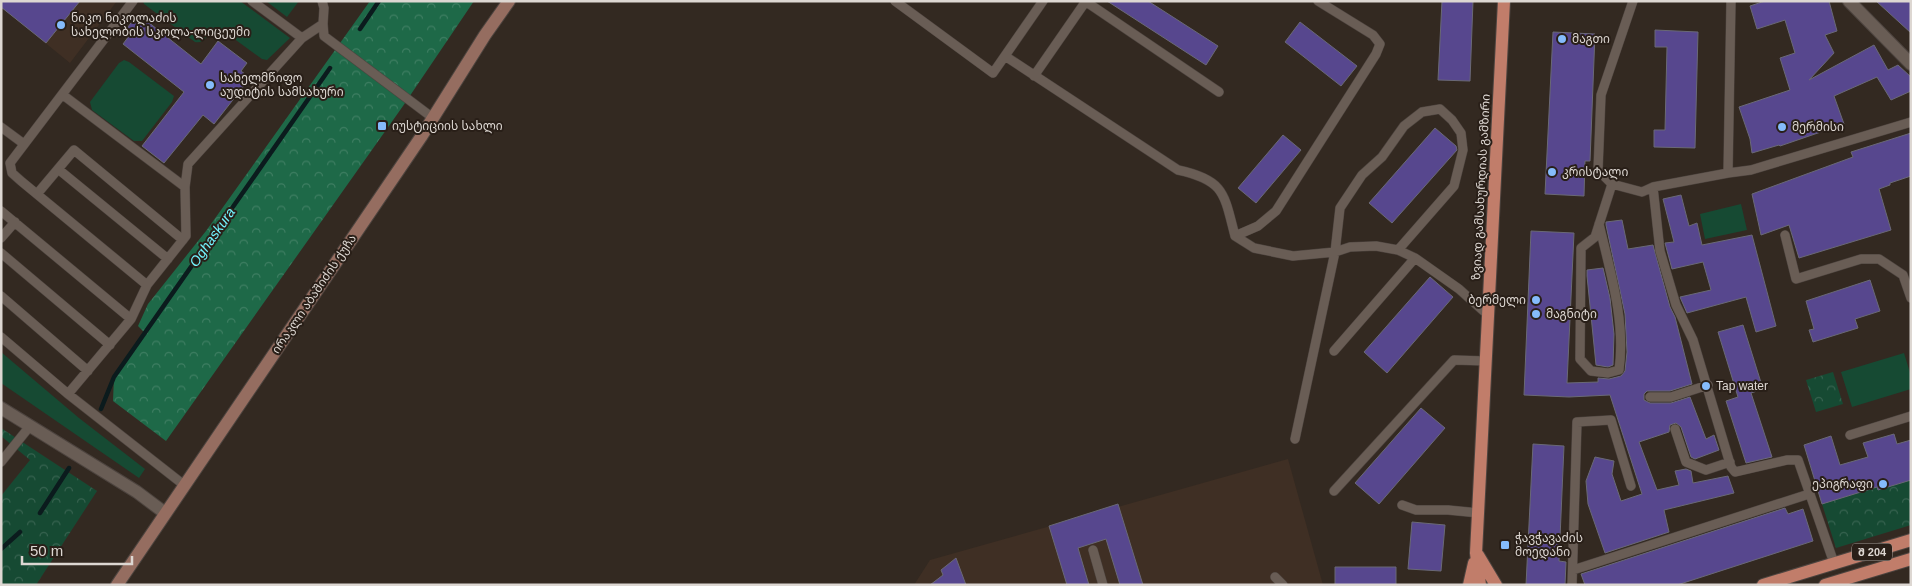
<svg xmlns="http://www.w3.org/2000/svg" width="1912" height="586" viewBox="0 0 1912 586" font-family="Helvetica,'Noto Sans Georgian',sans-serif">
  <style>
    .built { fill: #3f2f24 }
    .green { fill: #164a33 }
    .forest { fill: url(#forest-crowns) }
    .park { fill: url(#park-crowns) }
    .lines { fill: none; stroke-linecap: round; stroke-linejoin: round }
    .stream { stroke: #0b1b1d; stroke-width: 4.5 }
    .building { fill: #57478e; stroke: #6a6976 }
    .service-casing { stroke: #4d443f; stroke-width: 10 }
    .minor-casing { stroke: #4d443f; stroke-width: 14 }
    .tertiary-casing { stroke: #4d443f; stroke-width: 14 }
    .secondary-casing { stroke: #4d443f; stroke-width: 14 }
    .primary-casing { stroke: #4d443f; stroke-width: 14 }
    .service { stroke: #695d55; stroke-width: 9 }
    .minor { stroke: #695d55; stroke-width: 12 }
    .tertiary { stroke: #695d55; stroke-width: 12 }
    .secondary { stroke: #956d60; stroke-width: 12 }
    .primary { stroke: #c17d6a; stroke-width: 12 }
    .poi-dot { fill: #85bbfb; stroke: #291f18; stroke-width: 2 }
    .labels { text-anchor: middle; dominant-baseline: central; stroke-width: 4; stroke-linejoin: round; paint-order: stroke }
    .shield { fill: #291f18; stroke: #a7a09a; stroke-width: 1 }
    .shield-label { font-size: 11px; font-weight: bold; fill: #ddd7d2 }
    .poi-label { font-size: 12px; fill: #ddd7d2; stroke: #291f18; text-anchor: start }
    .street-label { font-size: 12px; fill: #ddd7d2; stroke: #291f18 }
    .water-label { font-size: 14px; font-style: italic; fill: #73f4ff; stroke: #291f18 }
  </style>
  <defs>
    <pattern id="forest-crowns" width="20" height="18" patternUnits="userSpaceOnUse" patternTransform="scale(1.25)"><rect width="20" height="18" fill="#1e6948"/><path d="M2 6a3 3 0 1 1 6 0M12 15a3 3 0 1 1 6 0" fill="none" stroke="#3e7e62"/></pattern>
    <pattern id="park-crowns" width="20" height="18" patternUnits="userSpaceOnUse" patternTransform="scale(1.25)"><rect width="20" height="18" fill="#164a33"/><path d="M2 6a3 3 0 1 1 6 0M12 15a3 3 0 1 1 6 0" fill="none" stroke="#376350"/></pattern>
  </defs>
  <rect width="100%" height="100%" fill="#332921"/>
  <path class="built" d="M1,1H117L70,63L1,7Z
    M1288,459L1323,585H914L930,560Z"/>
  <path class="green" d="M143,1H240L290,38L267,60L262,59L218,27L213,28C208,35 204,44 195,42L144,4Z
    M266,1H299L287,17Z
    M124,60L129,62L174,96L172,102L142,141H134L92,110L90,102L119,63Z
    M1741,204L1747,230L1705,239L1700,214Z
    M1,352L79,418L145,469L139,478L1,383Z
    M1904,353L1911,376V389L1852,407L1841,372Z"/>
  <path class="forest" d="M370,1H474L403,106L166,441L113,401L114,377L145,333L138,326L148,304L206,231Z"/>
  <path class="park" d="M1833,372L1843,404L1816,412L1806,380Z
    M1,428L97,491L36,585H1V496L30,460L1,436Z
    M1911,480V525L1836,548L1822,504L1877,487L1878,490Z"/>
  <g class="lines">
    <path class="stream" d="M360,29L379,1
      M101,409L114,377L330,68
      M40,513L69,468
      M1,549L20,532"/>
  </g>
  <path class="building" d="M1,1H80L46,43L1,7Z
    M1107,1H1148L1218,46L1206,65Z
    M1442,1H1473L1470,81L1438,80Z
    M1765,1H1829L1837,31L1825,35L1834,53L1809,80L1874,45L1888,70L1898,65L1911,77V91L1891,100L1877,77L1834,96L1844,124L1780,146L1779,145L1752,153L1750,139L1739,107L1790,90L1780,58L1795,53L1785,20L1757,29L1750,6Z
    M1876,1H1911V33Z
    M136,17L141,20L143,18L201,64L218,41L247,63L241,71L250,78L214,124L203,115L164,163L142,146L184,92L123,44L132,32L127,28Z
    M1300,22L1357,66L1341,86L1285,42Z
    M1655,30L1698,32L1695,148L1654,147V130H1665L1667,47H1655Z
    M1553,32L1595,34L1590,161H1585L1584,196L1545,194Z
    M1435,128L1456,146L1457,150L1392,223L1369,203Z
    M1911,133V176L1890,183V185L1879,189L1891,230L1799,258L1789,225L1761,235L1752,194L1853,157L1851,152Z
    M1283,135L1301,150L1256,203L1238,188Z
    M1681,195L1689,226L1697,223L1702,245L1752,235L1776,326L1756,332L1746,297L1687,313L1680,297L1711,290L1703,262L1672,269L1665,243L1674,242L1663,199Z
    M1622,220L1628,249L1653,245L1670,307L1675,317L1692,384L1670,391H1647L1644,394V400L1650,403H1671L1690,397L1706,439L1714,435L1719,450L1695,459L1691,457L1681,427L1676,423L1670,425L1669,432L1639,442L1657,490L1679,485L1675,471L1686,469L1691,471L1693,483L1728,476L1734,493L1664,510L1669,532L1605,553L1588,504L1586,481L1595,457L1614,461L1612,474L1621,501L1642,494L1610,395L1569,397L1524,395L1531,231L1574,233L1567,383L1598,382V378L1609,379L1621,376L1625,371L1627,352L1625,314L1606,225V222Z
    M1603,268L1610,298L1614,334L1613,365L1608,367L1596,365L1587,276V270Z
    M1430,277L1453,297L1387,373L1364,352Z
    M1870,280L1880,311L1855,319L1858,328L1813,342L1809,330L1814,329L1806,301Z
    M1743,325L1763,389L1751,393L1772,457L1746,463L1726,401L1738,397L1718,332Z
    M1421,408L1445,428L1379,504L1355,483Z
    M1894,434L1897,444L1911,440V480L1878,490L1877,487L1822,504L1804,445L1831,436L1840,465L1868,457L1863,443Z
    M1533,444L1564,446L1559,561L1566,562L1565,585H1526Z
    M1118,504L1143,585H1120L1106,539L1078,548L1089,585H1067L1049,526Z
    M1785,508L1788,514L1803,509L1813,541L1677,585H1585L1581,574Z
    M1412,522L1445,525L1441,571L1408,569Z
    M956,558L966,585H930L943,575L941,570Z
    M1335,567H1396V585H1335Z"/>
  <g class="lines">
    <defs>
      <path id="service" d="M133,1L10,163L12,173L21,181L147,285
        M252,1L302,38
        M895,1L993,73L1043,1
        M1085,1L1219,92
        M1633,1L1601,95L1598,170L1612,184L1642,192L1653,187L1728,173L1751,170L1911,122
        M323,24L324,36L433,118
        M1005,56L1178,170C1225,180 1224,194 1235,236L1254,248L1293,256L1335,252L1350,247L1376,246L1398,250L1415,258L1459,289L1488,315
        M1034,76L1086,1
        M63,95L185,187
        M1,127L24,144
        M58,169L168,259
        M1728,173L1731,1
        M1653,187L1660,251L1676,305L1693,340L1731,467L1735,472L1787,460H1798L1834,563
        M37,194L74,150L183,240
        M1,211L131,319
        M1599,224C1610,271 1626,322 1619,370L1608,373L1591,371L1580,359L1581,248L1595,237L1612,184
        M1785,235L1796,279L1861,259H1879L1903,275L1911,298
        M1235,236L1258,226L1276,211L1376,54L1380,44L1373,35L1318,1
        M1,238L15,222
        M1,253L110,345
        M1,296L88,371
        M1,337L68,394L184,485
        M1334,351L1415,258
        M68,394L131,319L147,285L186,236L185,187L188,164L302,38L323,24L324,8L322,1
        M1650,397H1671L1708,385
        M1675,429L1686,462L1706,470L1730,462
        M1850,435L1911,416
        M1295,439L1335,252L1340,208L1362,175L1382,157L1404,126L1422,112L1440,109L1452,120L1461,133L1463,150L1454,186L1398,250
        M1,462L30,426
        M1334,491L1454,360L1486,361
        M1402,505L1416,510H1448L1479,513
        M1093,550L1103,585
        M1573,570L1809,494
        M1275,577L1283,585
        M1572,585L1577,422L1611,420L1631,486"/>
      <path id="minor" d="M1,408L137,492L165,513"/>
      <path id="tertiary" d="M1849,1L1911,64"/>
      <path id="secondary" d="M117,585L421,137L485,35L509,1"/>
      <path id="primary" d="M1478,555L1496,585
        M1469,585L1474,563
        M1480,585L1476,553L1504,1
        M1763,585L1911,540
        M1825,585L1911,559"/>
    </defs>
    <use href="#service" class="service-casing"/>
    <use href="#minor" class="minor-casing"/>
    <use href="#tertiary" class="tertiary-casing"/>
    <use href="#secondary" class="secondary-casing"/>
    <use href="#primary" class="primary-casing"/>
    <use href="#service" class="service"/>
    <use href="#minor" class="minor"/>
    <use href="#tertiary" class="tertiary"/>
    <use href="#secondary" class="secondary"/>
    <use href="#primary" class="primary"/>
  </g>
  <g class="poi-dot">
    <circle cx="61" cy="25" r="5"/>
    <circle cx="1562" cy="39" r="5"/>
    <circle cx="210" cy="85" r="5"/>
    <rect x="377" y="121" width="10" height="10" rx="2.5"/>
    <circle cx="1782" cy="127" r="5"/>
    <circle cx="1552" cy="172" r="5"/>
    <circle cx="1536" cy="300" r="5"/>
    <circle cx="1536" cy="314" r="5"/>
    <circle cx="1706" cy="386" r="5"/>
    <circle cx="1883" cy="484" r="5"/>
    <rect x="1500" y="540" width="10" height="10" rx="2.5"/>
  </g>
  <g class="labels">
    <rect class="shield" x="1852" y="543.5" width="40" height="17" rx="4"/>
    <g class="shield-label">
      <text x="1872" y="552">შ 204</text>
    </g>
    <g class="poi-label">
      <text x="71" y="18">ნიკო ნიკოლაძის<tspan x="71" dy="14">სახელობის სკოლა-ლიცეუმი</tspan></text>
      <text x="1572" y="39">მაგთი</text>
      <text x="220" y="78">სახელმწიფო<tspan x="220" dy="14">აუდიტის სამსახური</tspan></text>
      <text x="392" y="126">იუსტიციის სახლი</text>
      <text x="1792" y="127">მერმისი</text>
      <text x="1562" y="172">კრისტალი</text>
      <text x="1526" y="300" text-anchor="end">ბერმელი</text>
      <text x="1546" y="314">მაგნიტი</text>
      <text x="1716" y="386">Tap water</text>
      <text x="1873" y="484" text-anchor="end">ეპიგრაფი</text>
      <text x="1515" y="538">ჭავჭავაძის<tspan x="1515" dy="14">მოედანი</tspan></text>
    </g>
    <g class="street-label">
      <text transform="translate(1481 187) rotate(-87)">ზვიად გამსახურდიას გამზირი</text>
      <text transform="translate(314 294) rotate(-56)">ირაკლი აბაშიძის ქუჩა</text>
    </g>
    <g class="water-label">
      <text transform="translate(212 237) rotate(-55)">Oghaskura</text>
    </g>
  </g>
  <rect width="1912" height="586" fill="none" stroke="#ddd7d2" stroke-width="5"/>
  <path d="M22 556v8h110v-8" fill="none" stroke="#ddd7d2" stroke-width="2.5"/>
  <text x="30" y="556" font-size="15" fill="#ddd7d2" stroke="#291f18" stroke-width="4" paint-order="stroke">50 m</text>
</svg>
